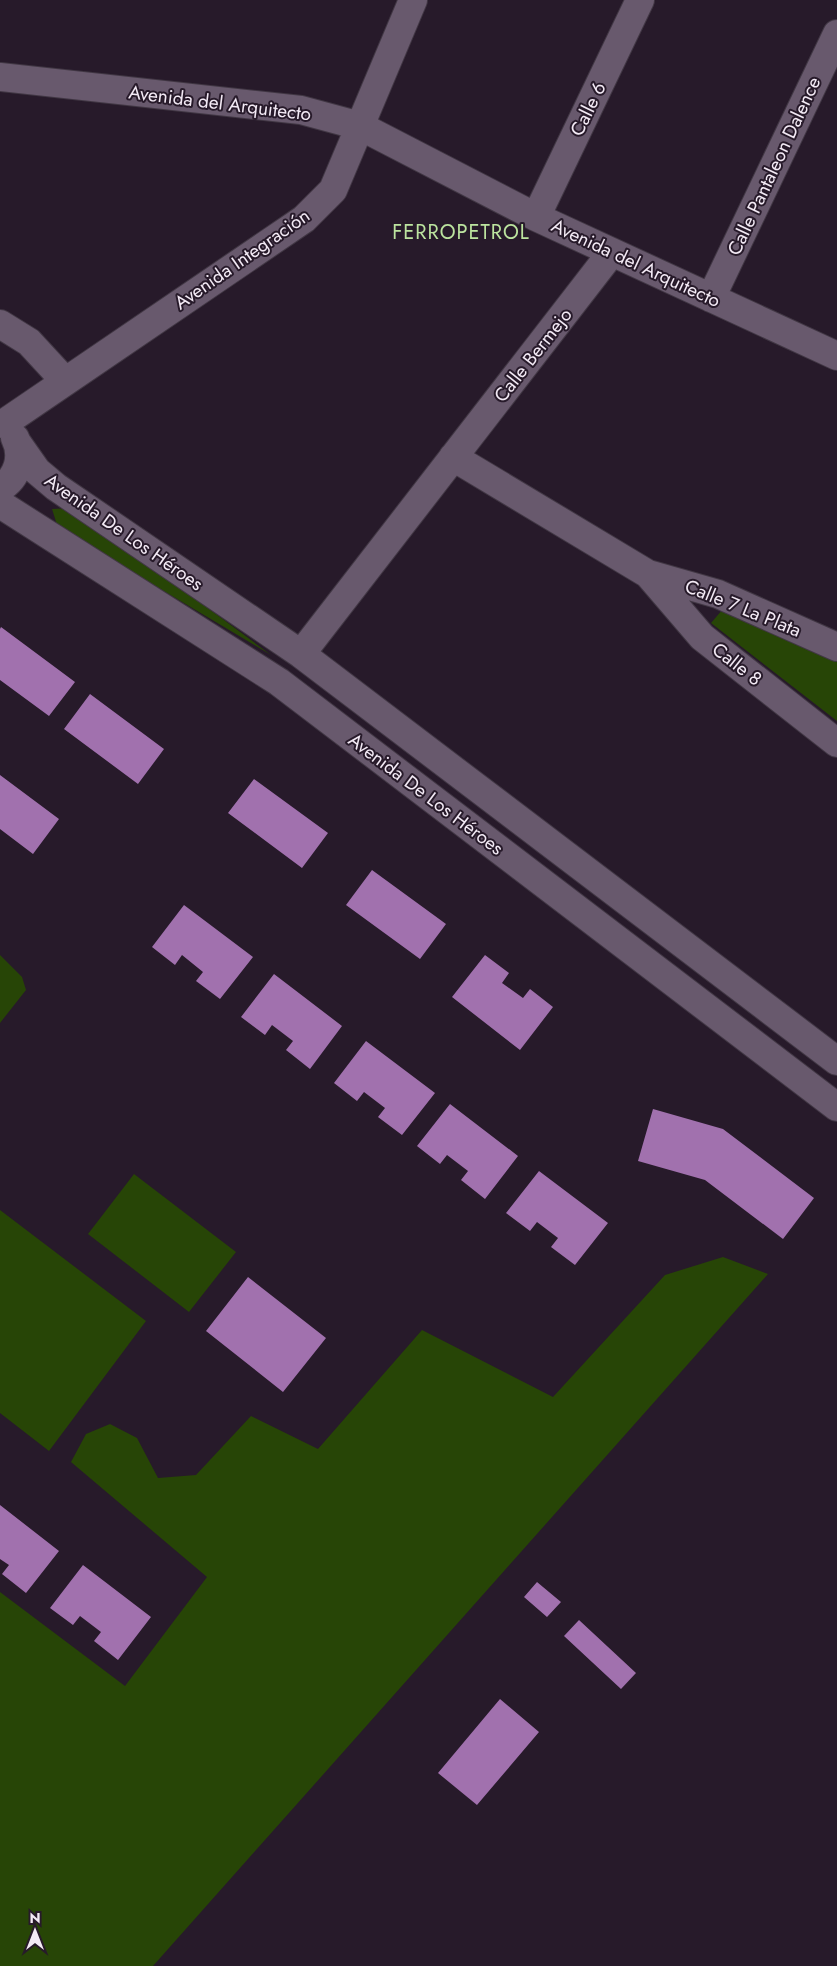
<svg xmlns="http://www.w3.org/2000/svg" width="837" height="1966" viewBox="0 0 837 1966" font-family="Jost,sans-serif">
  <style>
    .green { fill: #274506 }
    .building { fill: #a171ae }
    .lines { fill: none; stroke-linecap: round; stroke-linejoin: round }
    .minor-casing { stroke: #413744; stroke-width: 30 }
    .minor { stroke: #68596d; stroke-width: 28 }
    .labels { text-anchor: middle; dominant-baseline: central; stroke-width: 4; stroke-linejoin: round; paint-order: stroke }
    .street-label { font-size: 19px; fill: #f3eaf5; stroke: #271a2a }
    .neighbourhood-label { font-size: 20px; letter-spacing: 1px; fill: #bce49f; stroke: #271a2a }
  </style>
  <rect width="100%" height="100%" fill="#271a2a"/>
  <path class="green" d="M73,508L271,655L58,528L52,509Z
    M723,609L837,661V721L711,623Z
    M0,955L22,977L26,990L0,1023Z
    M134,1174L236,1252L189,1312L88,1234Z
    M0,1210L146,1321L49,1451L0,1413Z
    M723,1257L768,1274L153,1966H0V1592L125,1686L207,1577L71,1462L86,1434L110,1424L137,1438L158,1478L196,1475L251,1416L318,1449L422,1330L553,1397L665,1275Z"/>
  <path class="building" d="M1,627L75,682L49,716L0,680V629Z
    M90,694L164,749L138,784L64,729Z
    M0,775L59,819L33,854L0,829Z
    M254,779L328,833L302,868L228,813Z
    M372,870L446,924L420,959L346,905Z
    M184,905L253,957L220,999L196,981L203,972L182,955L175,965L152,947Z
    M485,955L509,973L502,983L523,998L530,989L553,1007L520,1050L452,997Z
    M274,974L342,1026L310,1069L286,1050L293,1041L272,1025L265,1035L241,1017Z
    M366,1041L435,1093L402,1135L378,1117L385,1108L364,1092L357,1101L334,1083Z
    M450,1104L518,1156L485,1199L461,1180L468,1171L447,1155L440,1164L417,1146Z
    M653,1109L723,1129L814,1198L783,1239L705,1180L638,1161Z
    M539,1171L608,1223L575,1265L551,1247L558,1238L537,1222L530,1231L506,1213Z
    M248,1277L326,1338L283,1392L206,1331Z
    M0,1505L59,1551L26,1593L2,1574L9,1565L0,1559Z
    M83,1565L151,1617L118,1660L94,1641L101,1632L80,1616L73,1625L50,1608Z
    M537,1582L561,1602L547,1617L524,1597Z
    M579,1620L636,1673L621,1689L564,1636Z
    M500,1699L539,1732L477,1805L438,1773Z"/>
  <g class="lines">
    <defs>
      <path id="minor" d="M0,77L301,110L360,126L536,217L837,356
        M536,217L640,0
        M711,298L837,34
        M0,324L29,342L65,381
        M3,424L304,219L333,190L413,0
        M18,444L37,471L56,487L301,654L837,1061
        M453,457L648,574L718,594L837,647
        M0,488C18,478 24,456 15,438
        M0,504L279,682L837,1107
        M648,574L702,637L837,743
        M301,654L612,252"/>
    </defs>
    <use href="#minor" class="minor-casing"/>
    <use href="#minor" class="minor"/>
  </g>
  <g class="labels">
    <g class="street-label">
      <text transform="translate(220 103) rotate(7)">Avenida del Arquitecto</text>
      <text transform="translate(588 109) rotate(-64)">Calle 6</text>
      <text transform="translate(774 166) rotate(-65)">Calle Pantaleon Dalence</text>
      <text transform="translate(242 259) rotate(-35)">Avenida Integración</text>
      <text transform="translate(636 263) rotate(25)">Avenida del Arquitecto</text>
      <text transform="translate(533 355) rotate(-52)">Calle Bermejo</text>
      <text transform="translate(124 532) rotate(35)">Avenida De Los Héroes</text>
      <text transform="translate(743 608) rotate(22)">Calle 7 La Plata</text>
      <text transform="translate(737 664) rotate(38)">Calle 8</text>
      <text transform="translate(426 794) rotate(37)">Avenida De Los Héroes</text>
    </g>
    <g class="neighbourhood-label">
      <text x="461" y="232">FERROPETROL</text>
    </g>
  </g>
  <g transform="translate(35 1931)" stroke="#271a2a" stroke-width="4" paint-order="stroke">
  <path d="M0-4L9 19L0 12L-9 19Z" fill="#f3eaf5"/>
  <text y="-8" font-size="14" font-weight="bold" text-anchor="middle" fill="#f3eaf5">N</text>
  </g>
</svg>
